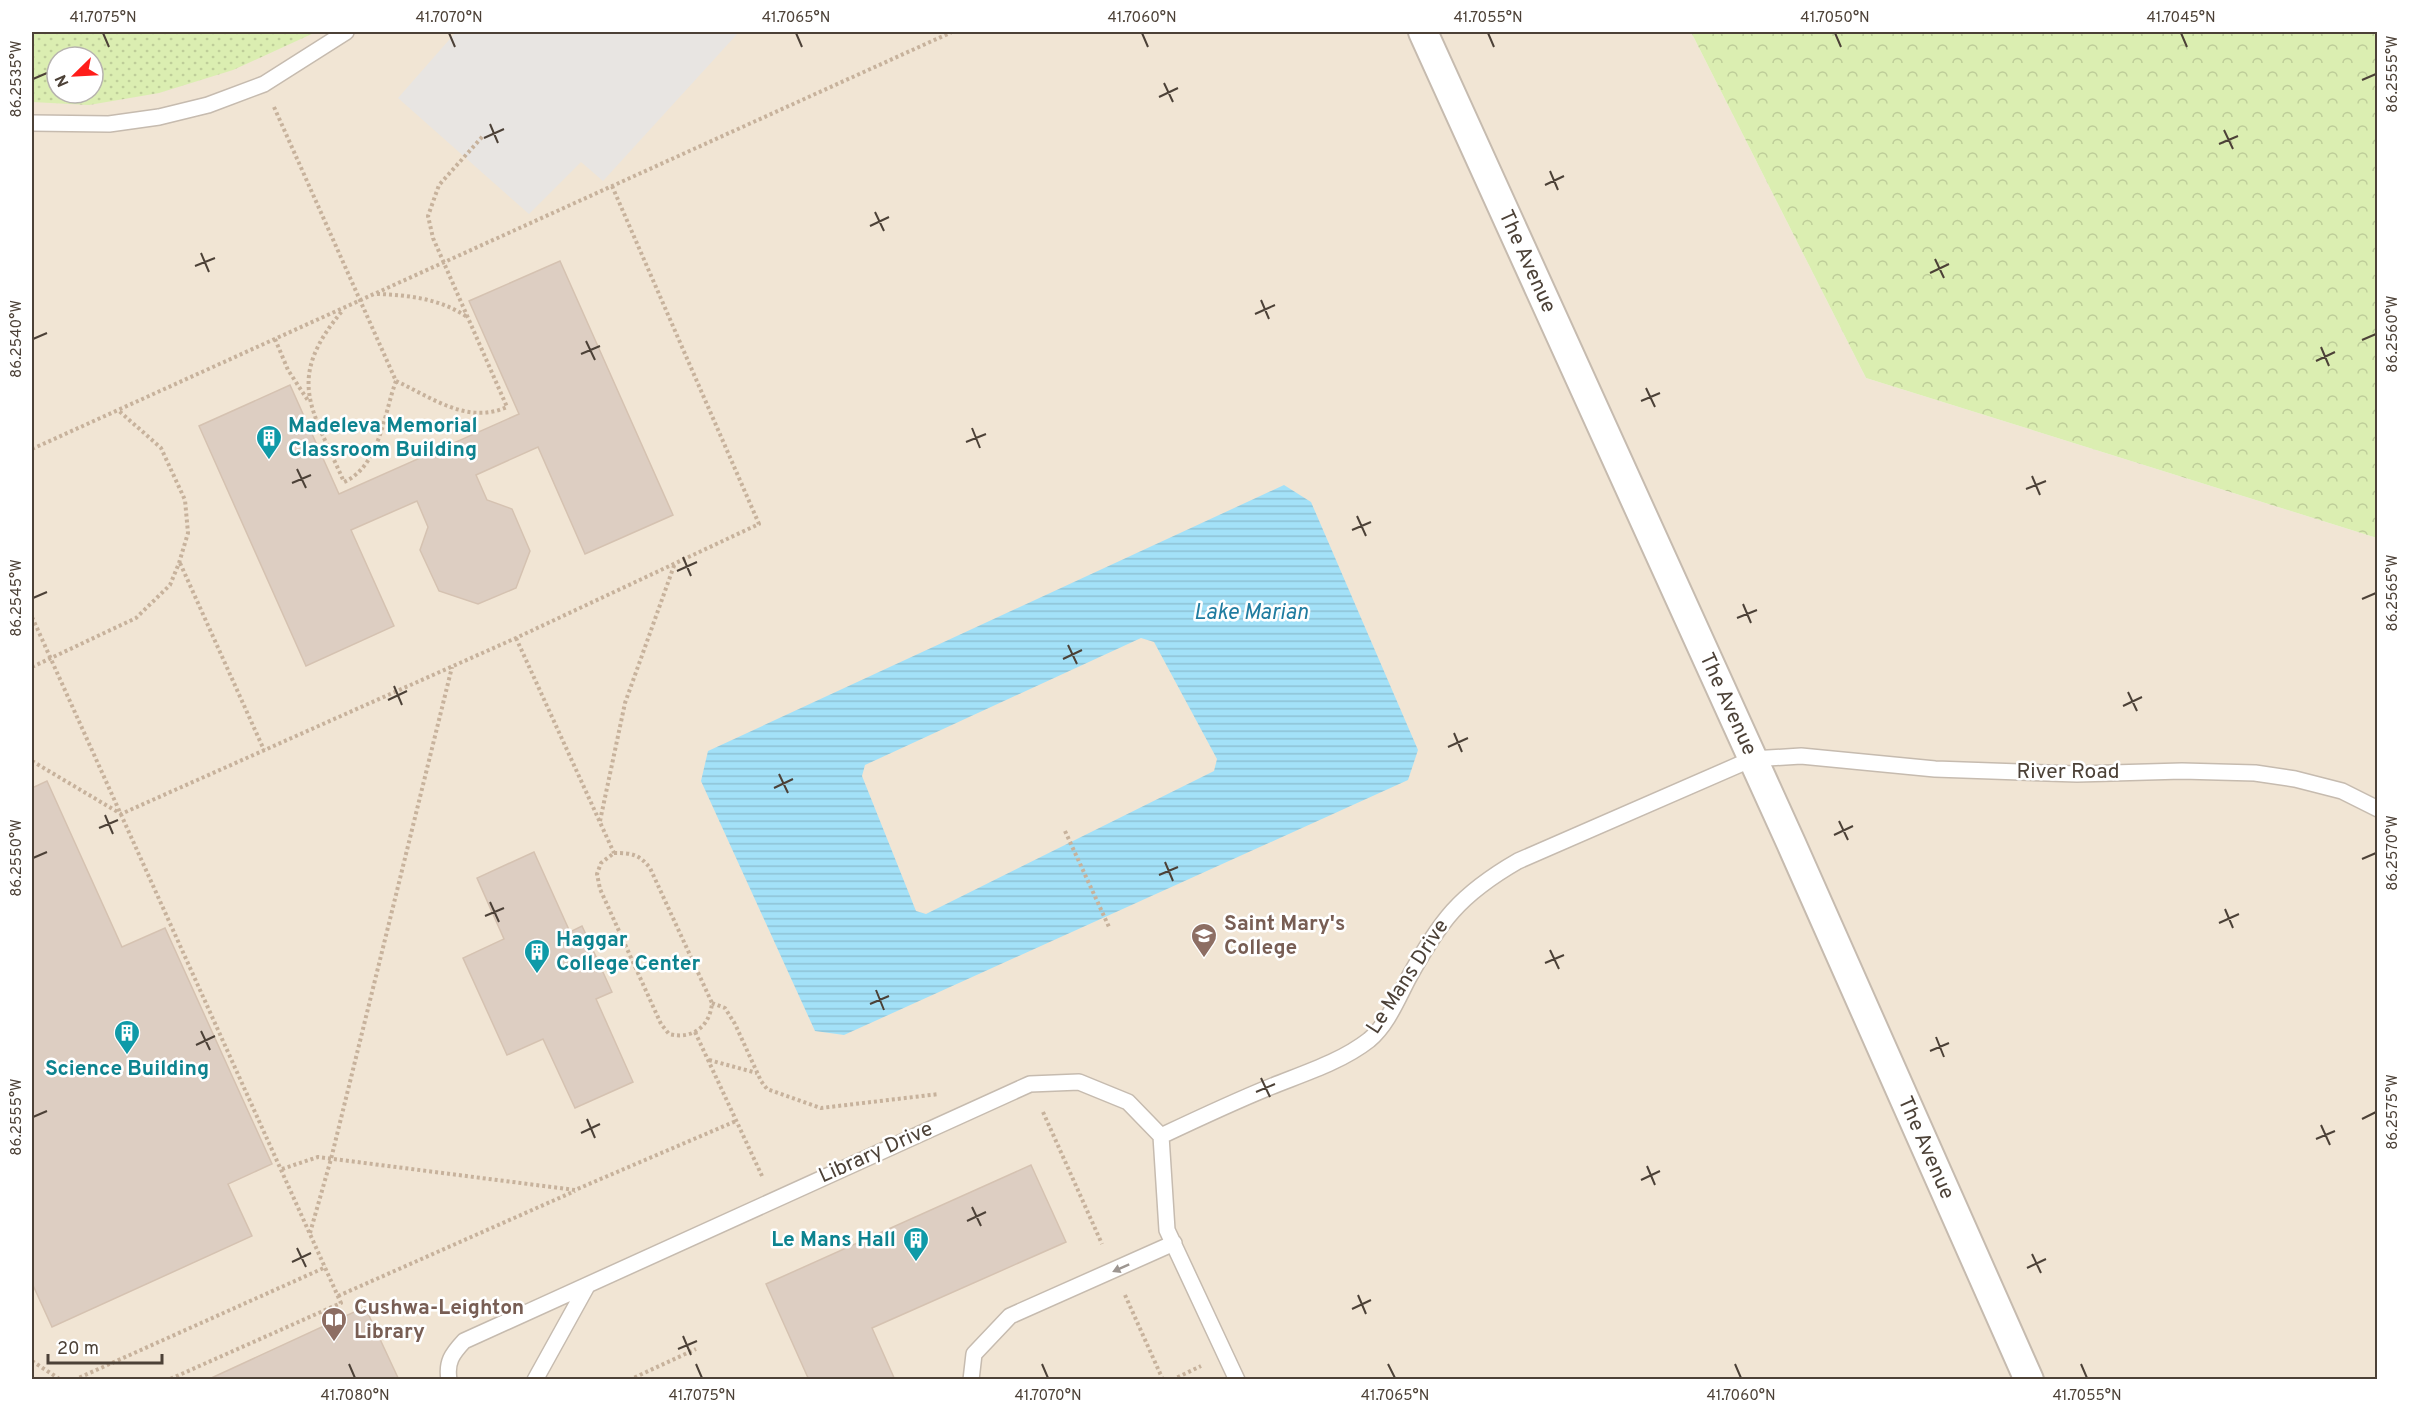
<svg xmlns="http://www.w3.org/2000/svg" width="2409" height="1411" viewBox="0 0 2409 1411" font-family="Overpass,sans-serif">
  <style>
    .education { fill: #f1e5d4; fill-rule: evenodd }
    .grass { fill: url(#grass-dots); fill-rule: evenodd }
    .forest { fill: url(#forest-crowns) }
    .parking { fill: #e8e5e2 }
    .water { fill: url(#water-rules); fill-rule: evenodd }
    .building { fill: #ddcec2; stroke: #d5c2b1; stroke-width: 1.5 }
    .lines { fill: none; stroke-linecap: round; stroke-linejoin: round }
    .lane-casing { stroke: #c6bbaf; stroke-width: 18 }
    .street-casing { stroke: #c6bbaf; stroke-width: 32 }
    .path { stroke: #c7b29c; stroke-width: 4; stroke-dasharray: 3 3; stroke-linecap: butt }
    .lane { stroke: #fff; stroke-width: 15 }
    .street { stroke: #fff; stroke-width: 28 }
    .oneway { fill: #9d9691 }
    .ticks { fill: none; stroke: #4c4137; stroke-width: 2 }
    .labels { text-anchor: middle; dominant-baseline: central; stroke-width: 5; stroke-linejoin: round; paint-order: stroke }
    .street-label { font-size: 21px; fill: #4c4137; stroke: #fff }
    .culture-label { font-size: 21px; font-weight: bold; fill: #0d838f; stroke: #fff; text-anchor: start }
    .education-label { font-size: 21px; font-weight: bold; fill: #785e54; stroke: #fff; text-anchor: start }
    .water-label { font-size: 22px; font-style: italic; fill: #207ca0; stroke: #fff }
    .neatline { fill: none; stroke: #4c4137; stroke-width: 2 }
    .ticks-label { font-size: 15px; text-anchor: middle; fill: #4c4137 }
  </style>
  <defs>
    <pattern id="grass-dots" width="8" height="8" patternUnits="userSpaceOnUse" patternTransform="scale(1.5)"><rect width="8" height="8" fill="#dbeeb1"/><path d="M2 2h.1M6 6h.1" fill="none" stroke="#becd99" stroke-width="1.8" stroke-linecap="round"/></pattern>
    <pattern id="forest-crowns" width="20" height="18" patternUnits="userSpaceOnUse" patternTransform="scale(1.5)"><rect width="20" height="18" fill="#dbeeb1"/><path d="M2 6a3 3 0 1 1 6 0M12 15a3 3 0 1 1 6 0" fill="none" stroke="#becd99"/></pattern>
    <pattern id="water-rules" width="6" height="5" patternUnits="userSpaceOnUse" patternTransform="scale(1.5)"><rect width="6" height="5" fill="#a3e1f8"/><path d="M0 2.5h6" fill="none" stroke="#8ec2d5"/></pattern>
  </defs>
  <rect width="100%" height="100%" fill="#f7f2eb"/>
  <path class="education" d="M32,32H1691L1866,378L2377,538V1379H32ZM57,57H93V93H57Z"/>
  <path class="grass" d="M32,32H316L233,70L159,93L89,105L32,102ZM57,57H93V93H57Z"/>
  <path class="forest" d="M1691,32H2377V538L1866,378Z"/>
  <path class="parking" d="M456,32H739L603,181L581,162L529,214L398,98Z"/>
  <path class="water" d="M1284,485L1311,502L1418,750L1408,780L844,1035L815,1031L701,781L708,751ZM1141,638L1154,642L1217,759L1214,771L926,914L916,911L862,776L865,765Z"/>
  <path class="building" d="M560,261L673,515L585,554L538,447L476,475L487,500L512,509L530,551L516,588L478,604L439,591L420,550L428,527L417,501L351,530L394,626L306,666L199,426L290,385L339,494L519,414L469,301Z
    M47,781L122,947L165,928L272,1164L228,1184L252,1236L52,1327L32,1283V788Z
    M534,852L570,932L582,926L612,992L596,999L633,1082L575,1108L543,1039L507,1055L463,958L504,939L477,878Z
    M1031,1165L1066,1242L872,1328L895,1380H809L766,1284Z
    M365,1307L399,1380H207Z"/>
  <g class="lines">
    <defs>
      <path id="lane" d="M32,123L109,124L159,117L208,105L264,84L346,32
        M449,1380C446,1362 452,1354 464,1341L1030,1084L1079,1082L1128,1102L1161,1136
        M535,1380L587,1286
        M971,1380L974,1354L1010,1316L1174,1243
        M1237,1380L1167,1230L1161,1136C1197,1119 1233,1102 1270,1087C1302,1074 1341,1062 1369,1040C1387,1025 1397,1000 1408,979C1440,921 1459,895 1518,861L1752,759L1801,756L1935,769L2077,774L2182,771L2255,773L2295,779L2342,791L2378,809"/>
      <g id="street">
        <path id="s1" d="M1423,32L1791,843L2029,1380"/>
      </g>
    </defs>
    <use href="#lane" class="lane-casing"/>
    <use href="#street" class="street-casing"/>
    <path class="path" d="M274,107L396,381C384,413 380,466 344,482C312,408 284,380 343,310
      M377,294C409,295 441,299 467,317
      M275,339L288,370L309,402
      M396,381C431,397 467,425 507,407L433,238L428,216L439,185L483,136
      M32,449L952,32
      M180,563L264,750
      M32,617L341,1303L168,1380
      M516,638L614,853
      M32,667L136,618L170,585L179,563L188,533L185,500L161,448L118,410
      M32,761L121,814L516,638L759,524L612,186
      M600,821L625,703L675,563
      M1065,831L1109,927
      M614,853C632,853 639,854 650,868L712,1003C710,1026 693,1040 669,1034L661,1024L600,889L597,874L601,863Z
      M712,1003L725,1008L735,1024L761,1081L767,1089L821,1108L939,1094
      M695,1032L762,1176
      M709,1060L757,1073
      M1043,1112L1102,1244
      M282,1169L318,1157L575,1190L736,1121
      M310,1233L331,1159L452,667
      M1125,1295L1163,1380
      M338,1296L575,1191
      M32,1361L61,1380
      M74,1380L326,1267
      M629,1380L696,1349
      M1172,1380L1201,1366"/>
    <use href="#lane" class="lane"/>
    <use href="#street" class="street"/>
  </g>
  <defs><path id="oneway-solid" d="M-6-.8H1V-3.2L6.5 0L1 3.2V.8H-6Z" transform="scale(1.5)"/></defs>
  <use class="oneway" href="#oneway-solid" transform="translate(1121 1268) rotate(156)"/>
  <path class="ticks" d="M103,33L109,47M449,33L455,47M796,33L802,47M1142,33L1148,47M1488,33L1494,47M1835,33L1841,47M2181,33L2187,47M33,79L47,73M2362,80L2376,74M1164,83L1173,102M1159,97L1178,88M490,124L498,143M2224,130L2233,149M484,138L504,129M2219,144L2238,136M1550,171L1558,190M1545,185L1564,176M875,212L884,231M870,226L889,217M201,253L209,272M1935,259L1944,278M195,266L215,258M1930,273L1949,264M1261,300L1269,319M1255,314L1275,305M33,339L47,333M2362,340L2376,334M586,341L595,360M2321,347L2329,366M581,354L600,346M2316,361L2335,352M1646,388L1655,407M1641,401L1660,393M972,428L980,448M966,442L986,434M297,469L306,488M2032,476L2040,495M292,483L311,475M2026,489L2046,481M1357,516L1366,536M1352,530L1371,522M683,557L691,576M677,571L697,562M33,598L47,592M2362,599L2376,593M1743,604L1751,623M1737,618L1757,610M1068,645L1077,664M1063,659L1082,650M394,686L402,705M2128,692L2137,711M388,700L407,691M2123,706L2142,697M1454,733L1462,752M1448,747L1468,738M779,774L788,793M774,788L793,779M105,815L113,834M1839,821L1848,840M99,828L118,820M1834,835L1853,826M33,858L47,852M2362,859L2376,853M1165,862L1173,881M1159,875L1178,867M490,902L499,922M2225,909L2233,928M485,916L504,908M2219,923L2239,914M1550,950L1559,969M1545,963L1564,955M876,990L884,1010M870,1004L889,996M201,1031L210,1050M1936,1037L1944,1057M196,1045L215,1036M1930,1051L1949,1043M1261,1078L1270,1097M1256,1092L1275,1084M33,1117L47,1111M587,1119L595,1138M2362,1119L2376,1112M2321,1125L2330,1145M581,1133L600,1124M2316,1139L2335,1131M1647,1166L1655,1185M1641,1180L1660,1171M972,1207L981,1226M967,1221L986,1212M297,1248L306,1267M2032,1254L2041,1273M292,1262L311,1253M2027,1268L2046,1259M1358,1295L1366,1314M1352,1309L1371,1300M683,1336L691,1355M678,1349L697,1341M349,1364L355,1378M696,1364L702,1378M1042,1364L1048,1378M1388,1364L1395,1378M1735,1364L1741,1378M2081,1364L2087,1378"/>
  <defs>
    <symbol id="building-pin" viewBox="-11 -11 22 30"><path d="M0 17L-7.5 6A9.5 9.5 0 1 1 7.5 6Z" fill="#0f9aa8" stroke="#fff"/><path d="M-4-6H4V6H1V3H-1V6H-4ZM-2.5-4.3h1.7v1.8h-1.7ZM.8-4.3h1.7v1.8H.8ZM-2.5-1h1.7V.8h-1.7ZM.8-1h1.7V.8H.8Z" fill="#fff"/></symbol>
    <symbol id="university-pin" viewBox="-11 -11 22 30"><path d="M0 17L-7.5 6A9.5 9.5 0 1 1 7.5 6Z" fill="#8d6e63" stroke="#fff"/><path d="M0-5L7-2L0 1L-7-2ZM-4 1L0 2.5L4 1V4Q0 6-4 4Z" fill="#fff"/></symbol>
    <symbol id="library-pin" viewBox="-11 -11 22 30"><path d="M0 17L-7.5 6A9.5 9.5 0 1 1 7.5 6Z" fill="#8d6e63" stroke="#fff"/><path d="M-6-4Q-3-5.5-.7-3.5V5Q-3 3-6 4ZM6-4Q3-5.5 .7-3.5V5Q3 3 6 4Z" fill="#fff"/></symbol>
  </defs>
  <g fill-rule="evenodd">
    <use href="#building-pin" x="254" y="423" width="30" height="40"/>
    <use href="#university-pin" x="1189" y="921" width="30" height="40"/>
    <use href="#building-pin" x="522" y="937" width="30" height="40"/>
    <use href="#building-pin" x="112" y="1018" width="30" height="40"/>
    <use href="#building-pin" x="901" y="1225" width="30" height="40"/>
    <use href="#library-pin" x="319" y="1305" width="30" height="40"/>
  </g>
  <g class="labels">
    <g class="street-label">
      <text stroke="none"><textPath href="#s1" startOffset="252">The Avenue</textPath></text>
      <text stroke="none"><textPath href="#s1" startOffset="738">The Avenue</textPath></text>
      <text x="2068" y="772">River Road</text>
      <text transform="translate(1408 977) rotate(-57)">Le Mans Drive</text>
      <text stroke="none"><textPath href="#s1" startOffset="1224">The Avenue</textPath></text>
      <text transform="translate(876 1153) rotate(-24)">Library Drive</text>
    </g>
    <g class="culture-label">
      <text x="288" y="426">Madeleva Memorial<tspan x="288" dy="24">Classroom Building</tspan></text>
      <text x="556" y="940">Haggar<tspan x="556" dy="24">College Center</tspan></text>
      <text x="127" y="1069" text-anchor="middle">Science Building</text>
      <text x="896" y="1240" text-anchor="end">Le Mans Hall</text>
    </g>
    <g class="education-label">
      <text x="1224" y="924">Saint Mary's<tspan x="1224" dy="24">College</tspan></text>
      <text x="354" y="1308">Cushwa-Leighton<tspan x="354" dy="24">Library</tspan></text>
    </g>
    <g class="water-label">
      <text x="1251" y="613">Lake Marian</text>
    </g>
  </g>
  <rect width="2409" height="1411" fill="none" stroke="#ffffff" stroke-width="66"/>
  <g transform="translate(75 75) rotate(246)"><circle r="28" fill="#ffffff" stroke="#b7b3af" stroke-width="1.5"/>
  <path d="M0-4.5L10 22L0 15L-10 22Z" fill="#ff1d1a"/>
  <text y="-9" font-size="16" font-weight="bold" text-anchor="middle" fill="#4c4137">N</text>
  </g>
  <path d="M48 1354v9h114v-9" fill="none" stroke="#4c4137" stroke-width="3"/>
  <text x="57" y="1354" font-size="18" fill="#4c4137" stroke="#ffffff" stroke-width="4.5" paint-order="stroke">20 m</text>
  <rect x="33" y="33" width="2343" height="1345" class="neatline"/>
  <g class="ticks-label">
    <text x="103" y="22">41.7075°N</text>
    <text x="449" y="22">41.7070°N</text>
    <text x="796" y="22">41.7065°N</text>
    <text x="1142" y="22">41.7060°N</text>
    <text x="1488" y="22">41.7055°N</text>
    <text x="1835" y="22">41.7050°N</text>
    <text x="2181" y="22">41.7045°N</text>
    <text transform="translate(2392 74) rotate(-90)" y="5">86.2555°W</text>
    <text transform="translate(16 79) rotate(-90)" y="5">86.2535°W</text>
    <text transform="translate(2392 334) rotate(-90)" y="5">86.2560°W</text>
    <text transform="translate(16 339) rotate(-90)" y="5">86.2540°W</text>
    <text transform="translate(2392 593) rotate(-90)" y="5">86.2565°W</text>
    <text transform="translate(16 598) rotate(-90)" y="5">86.2545°W</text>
    <text transform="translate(2392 853) rotate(-90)" y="5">86.2570°W</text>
    <text transform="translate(16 858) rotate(-90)" y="5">86.2550°W</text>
    <text transform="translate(2392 1112) rotate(-90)" y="5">86.2575°W</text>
    <text transform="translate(16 1117) rotate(-90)" y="5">86.2555°W</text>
    <text x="355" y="1400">41.7080°N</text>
    <text x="702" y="1400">41.7075°N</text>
    <text x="1048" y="1400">41.7070°N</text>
    <text x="1395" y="1400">41.7065°N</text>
    <text x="1741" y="1400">41.7060°N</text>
    <text x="2087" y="1400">41.7055°N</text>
  </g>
</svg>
